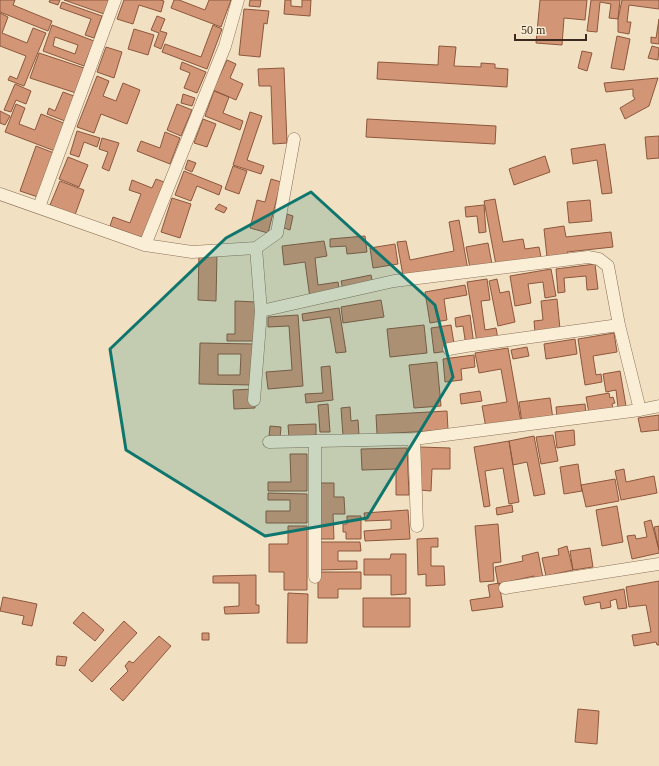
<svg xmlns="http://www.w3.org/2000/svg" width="659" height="766" viewBox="0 0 659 766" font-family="'Times New Roman',serif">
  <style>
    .building { fill: #d29676; stroke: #8d573c; fill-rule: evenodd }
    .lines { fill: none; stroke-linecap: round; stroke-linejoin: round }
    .minor-casing { stroke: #8d7058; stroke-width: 13 }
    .minor { stroke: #fbeed6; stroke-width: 12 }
    .marked { fill: #0f766e; fill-opacity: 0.2; stroke: #0f766e; stroke-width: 3; stroke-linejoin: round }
  </style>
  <rect width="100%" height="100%" fill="#f1e0c2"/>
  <path class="building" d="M0,0H15L13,5L52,21L48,31L0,12Z
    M50,0H60L58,5L49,2Z
    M64,0H110L107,15Z
    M124,0H160L164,1L161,12L139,5L133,24L117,19Z
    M174,0H179L205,10L209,0H231L221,27L171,8Z
    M250,0H261L260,7L249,6Z
    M285,0H291V6L302,7V0H311L310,16L284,14Z
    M540,0H587L585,20L564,18L562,45L536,43Z
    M591,0H620L618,19L609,18L611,4L600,2L597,32L587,31Z
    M622,0H659V9L629,5L627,22H631L629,34L618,32V19Z
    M62,2L102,16L94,38L85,35L91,19L60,8Z
    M244,9L269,11L267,24L264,23L260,57L239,55Z
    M0,13L8,17L2,33L27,43L33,28L46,33L24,86L8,80L10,76L17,79L26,56L0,46Z
    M157,16L165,19L160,31L167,33L161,49L154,46L159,33L151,30Z
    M659,19V44L651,43V37L656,38Z
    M52,25L94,41L84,66L43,51ZM55,37L78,45L75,54L53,46Z
    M213,25L222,29L207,69L162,52L165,44L201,57Z
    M134,29L154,35L148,55L128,49Z
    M617,36L630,39L624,70L611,68Z
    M439,46L456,47L454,66L481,67V63L495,64V68L508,69L507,87L377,79L378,62L438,65Z
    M652,46L659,48L658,60L648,58Z
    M106,47L122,52L114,78L97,72Z
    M582,51L592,53L587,71L578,68Z
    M39,53L84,68L76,93L30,78Z
    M227,60L236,64L230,78L243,84L236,100L213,90Z
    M182,62L206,72L197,93L184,88L190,73L180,69Z
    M284,68L287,143L273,144L271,86H259L258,69Z
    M97,76L109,81L103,96L116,101L123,83L140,90L127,124L101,114L94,133L77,127Z
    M658,78L649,106L625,119L620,108L635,99L633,96V89L606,92L604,83Z
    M15,84L31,91L26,104L16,100L11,112L4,110Z
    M214,91L229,97L223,113L243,121L240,130L205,116Z
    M63,92L74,96L65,121L47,114L49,108L55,111Z
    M183,94L195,98L192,106L181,103Z
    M16,104L25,108L19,124L35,130L41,114L66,124L55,151L5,132Z
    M177,104L192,110L181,136L167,130Z
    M0,111L10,116L5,125L0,123Z
    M250,112L262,116L247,160L264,166L261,174L233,165Z
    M203,119L216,124L207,147L194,143Z
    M367,119L496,126L495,144L366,137Z
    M77,131L100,138L97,147L84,142L79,157L70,154Z
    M165,132L180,138L170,164L137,151L141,141L160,148Z
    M659,136V158L647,159L645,137Z
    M102,138L119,143L109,171L102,168L108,152L99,149Z
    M605,144L612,193L602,194L597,160L573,164L571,149Z
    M36,146L54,153L38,197L20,191Z
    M545,156L550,172L514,185L509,169Z
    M68,157L88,165L79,187L59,179Z
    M188,160L196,163L192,172L185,169Z
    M233,166L247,171L239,194L225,189Z
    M184,171L222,186L219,195L197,186L191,201L175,195Z
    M156,179L164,182L143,238L110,226L113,217L130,223L141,194L129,190L132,180L152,188Z
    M271,179L281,182L268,233L250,228L257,200L265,202Z
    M60,181L84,190L75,215L50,205Z
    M172,198L191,204L180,238L161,232Z
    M495,199L503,242L523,239L525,249L539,247L541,257L496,265L484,201Z
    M590,200L592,221L569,223L567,202Z
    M219,204L227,208L224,213L215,209Z
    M484,205L486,232L479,233L477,216L466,217L465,207Z
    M287,214L293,216L290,230L284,228Z
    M459,220L468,270L404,281L397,242L406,241L410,260L454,251L449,222Z
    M564,226L566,237L611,232L613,247L567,252L568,255L547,257L544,229Z
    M365,236L367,252L347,254L346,246L330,247V239Z
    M324,241L327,256L315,258L318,285L338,282L340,294L310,298L305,262L284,265L282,246Z
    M488,243L492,264L470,268L466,247Z
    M395,244L398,264L373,268L370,248Z
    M199,253H217L216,301L198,300Z
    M595,264L598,289L587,290L586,276L564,278L565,292L558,293L556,269Z
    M551,269L556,296L545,298L543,282L528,284L531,303L515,306L510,276Z
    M371,275L374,289L344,294L341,281Z
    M487,279L490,300L481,301L485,330L496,328L498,339L477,342L467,282Z
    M497,279L500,293L509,291L515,322L498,326L489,281Z
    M465,285L467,295L444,299L447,320L430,323L425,292Z
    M557,299L560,329L535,332L534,321L543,320L541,301Z
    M381,300L384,317L343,323L341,307Z
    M235,301L256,302L255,341H227V334H235Z
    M339,308L346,352L336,353L330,317L303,321L302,314Z
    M298,315L303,386L268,389L266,372L292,370L289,326L268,327V317Z
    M470,315L474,345L466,346L463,326L456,327L455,318Z
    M424,325L427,353L390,357L387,329Z
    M451,325L455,350L434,353L431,328Z
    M614,333L617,352L593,356L596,375L601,374L602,382L585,385L578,339Z
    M575,339L577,354L546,359L544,344Z
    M200,343L255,344L254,385L199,384ZM218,354H241L240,375H218Z
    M527,347L529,356L513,359L511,350Z
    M508,348L521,422L486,428L482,406L507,402L501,369L479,373L475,353Z
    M474,355L475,367L461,369L462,380L445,382L443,359Z
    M437,362L441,406L414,408L409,365Z
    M330,366L333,400L306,403L305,394L323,393L321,367Z
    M620,371L626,406L618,407L616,390L606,392L603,374Z
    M254,389L255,408L234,409L233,390Z
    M480,391L482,401L461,404L460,394Z
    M609,393L610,398L613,397L615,403L612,404L613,409L589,413L586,397Z
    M550,398L553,419L522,423L519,402Z
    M328,404L330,432H320L318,405Z
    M585,404L586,414L557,417L556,407Z
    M350,407L351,421L358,420L359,435L343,436L341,408Z
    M447,411L448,430L377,434L376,415Z
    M659,415V430L641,432L638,418Z
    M316,424V438H289L288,425Z
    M270,426L281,427L280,438L269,437Z
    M574,430L575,445L557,448L555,432Z
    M553,435L558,461L541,464L536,437Z
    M534,436L545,494L534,496L527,462L513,465L509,441Z
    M509,441L519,502L509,504L503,468L485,471L490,506L484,507L474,447Z
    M420,447L450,448V469H432L431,491L419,490Z
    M407,448L409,495H396V469L362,470L361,449Z
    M290,454H307V491H268V482H291Z
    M578,464L582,491L564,494L560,467Z
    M624,469L626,482L654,476L657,493L621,500L615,471Z
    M615,479L619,501L586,507L581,485Z
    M318,483H334V497H344L345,514H333L334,539H319Z
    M268,493L307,494V523H266V511H290V500H268Z
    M512,505L513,512L497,515L496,508Z
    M617,506L623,542L602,546L596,510Z
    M408,510L410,539L365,541L364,531L391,529V520L365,521L364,513Z
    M347,516H361V539H346V532H343V524H347Z
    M651,520L659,550V553L632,559L627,536L635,535L636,539L647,537L644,522Z
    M498,524L501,562L493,563L494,581L480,582L475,526Z
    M288,526H307V590H284V572H269V544H288Z
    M659,526V550L654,527Z
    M438,538V547H431V566H444L445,585L426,586V574L418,575L417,539Z
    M318,542H360L361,551H338V561H357V569L319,570Z
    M567,546L573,570L546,576L542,558L559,555L558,549Z
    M590,548L593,567L573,570L570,551Z
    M538,552L543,578L534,580V576L498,584L495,567L523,561L522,556Z
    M391,554H406V594L391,595V575H364V559H390Z
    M318,572H361V589H338V598H318Z
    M256,575V605H259V613L225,614L224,607L239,606V583H213V576Z
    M659,581V645H657L656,642L634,646L632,635L651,632L646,605L629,607L626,587Z
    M499,583L503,607L472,611L470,600L490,597L488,585Z
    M624,589L627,608L618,609L616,599L610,601L611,607L601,609L600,602L585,605L583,597Z
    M288,593L308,594L307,643H287Z
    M3,597L37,604L32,626L22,624L24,616L0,611Z
    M363,598H410V627H363Z
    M83,612L104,630L95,641L73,623Z
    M124,621L137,633L92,682L79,670Z
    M202,633H209V640H202Z
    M159,636L171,646L123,701L110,689L128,671L125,666L129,661L133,663Z
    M57,656L67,657L65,666L56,665Z
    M578,709L599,711L597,744L575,742Z"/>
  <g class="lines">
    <defs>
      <path id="minor" d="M0,194L145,245L192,252L256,248L261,311L254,400
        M39,207L115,0
        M145,245L225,46L238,0
        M256,248L277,233L294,139
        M261,311L394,281L588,257L599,259L608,266L619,325L640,410
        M449,349L466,346L619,325
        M414,439L417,526
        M269,442L414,439L640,410L659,406
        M315,577V441
        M505,588L659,564"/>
    </defs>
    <use href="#minor" class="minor-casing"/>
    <use href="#minor" class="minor"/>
  </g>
  <path class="marked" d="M311,192L435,305L453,377L367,518L265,536L126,450L110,349L226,238Z"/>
  <path d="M515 34v6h71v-6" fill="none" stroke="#3b2a1d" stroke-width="2"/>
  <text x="521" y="34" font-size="12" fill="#3b2a1d" stroke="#f8ebd3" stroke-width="3" paint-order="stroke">50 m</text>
</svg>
